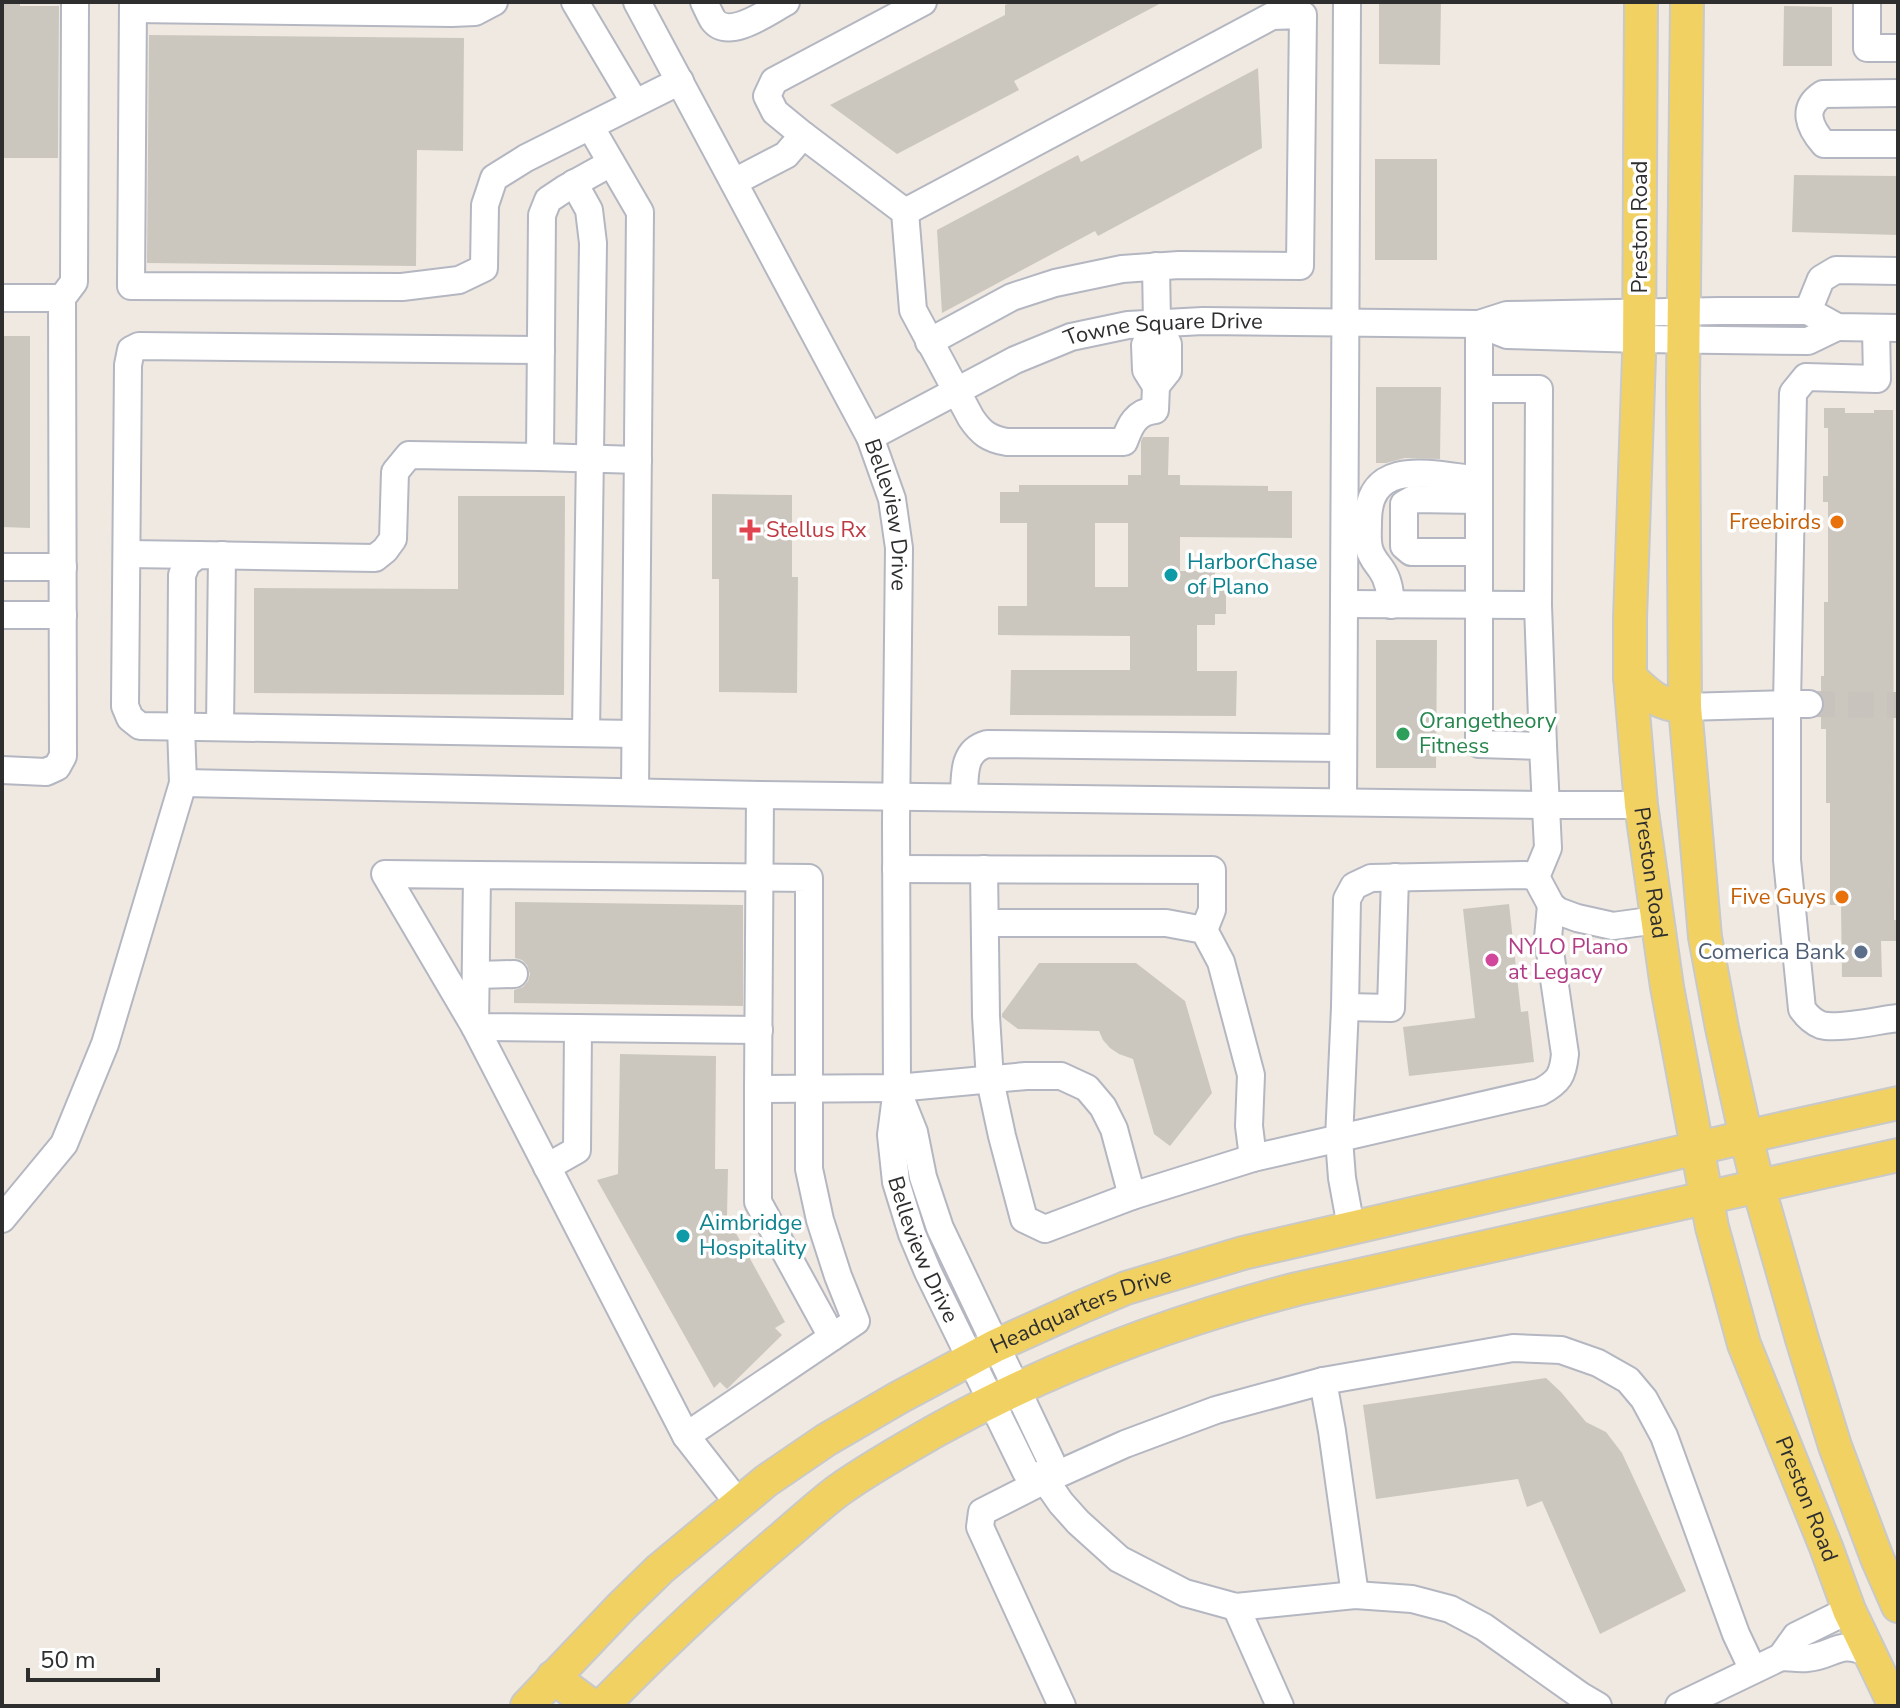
<svg xmlns="http://www.w3.org/2000/svg" width="1900" height="1708" viewBox="0 0 1900 1708" font-family="'Nunito Sans',sans-serif">
  <style>
    .building { fill: #cbc7bf; fill-rule: evenodd }
    .lines { fill: none; stroke-linecap: round; stroke-linejoin: round }
    .minor-tunnel { stroke: #c8c4bd; stroke-width: 26; stroke-dasharray: 26 13; stroke-linecap: butt }
    .minor-casing { stroke: #b4b7c1; stroke-width: 30 }
    .major-casing { stroke: #c9c9c9; stroke-width: 36 }
    .minor { stroke: #fff; stroke-width: 26 }
    .major { stroke: #f2d163; stroke-width: 32 }
    .food-dot { fill: #e8710a; stroke: #fff; stroke-width: 3 }
    .health-dot { fill: #e0444e; stroke: #fff; stroke-width: 3 }
    .culture-dot { fill: #0f9aa8; stroke: #fff; stroke-width: 3 }
    .leisure-dot { fill: #2e9e5b; stroke: #fff; stroke-width: 3 }
    .service-dot { fill: #5c6f8a; stroke: #fff; stroke-width: 3 }
    .hotel-dot { fill: #d1479c; stroke: #fff; stroke-width: 3 }
    .labels { text-anchor: middle; dominant-baseline: central; stroke-width: 7; stroke-linejoin: round; paint-order: stroke }
    .street-label { font-size: 22px; fill: #2e2e2e; stroke: #fff }
    .food-label { font-size: 22px; fill: #c56008; stroke: #fff; text-anchor: end }
    .health-label { font-size: 22px; fill: #be3a42; stroke: #fff; text-anchor: start }
    .culture-label { font-size: 22px; fill: #0d838f; stroke: #fff; text-anchor: start }
    .leisure-label { font-size: 22px; fill: #27864d; stroke: #fff; text-anchor: start }
    .hotel-label { font-size: 22px; fill: #b23c85; stroke: #fff; text-anchor: start }
    .service-label { font-size: 22px; fill: #4e5e75; stroke: #fff; text-anchor: end }
  </style>
  <rect width="100%" height="100%" fill="#efe9e1"/>
  <path class="building" d="M2,2H20V6H59L58,158H2Z
    M1012,2H1163L1014,81L1019,90L897,154L830,105L1005,15V5Z
    M1379,2H1441L1440,65L1379,64Z
    M1784,6L1832,7V66H1783Z
    M149,35L464,38L463,151L417,150L416,266L147,263Z
    M1258,68L1262,148L1098,236L1095,231L942,313L937,230L1078,155L1081,162Z
    M1375,159H1437V260H1375Z
    M1794,175L1898,176V235L1792,232Z
    M2,336H30V528L2,527Z
    M1376,387H1441L1440,459L1405,458L1386,463H1376Z
    M1824,408H1845V413H1874V410H1893L1894,920H1898V941H1881L1882,977H1842L1841,905H1830V803H1826V729H1821V714L1825,705L1821,694V676H1824V602H1828V502H1823V476H1828V428H1824Z
    M1143,437H1169L1168,475H1180V485L1268,486V491H1292V538L1180,537V571H1215V579L1226,580V614H1215V625H1197V671H1237L1236,716L1010,715L1011,670H1130V636L998,635V606H1027V523H1000V492H1019V485H1128V475H1141V441ZM1095,523H1128V587H1095Z
    M712,494L792,495V577H798L797,693L719,692V579H712Z
    M458,496H565L564,695L254,693V588L458,589Z
    M1376,640H1437L1436,768H1376Z
    M515,902L743,905V1006L514,1003V990L523,987L528,981L530,974L527,965L522,960L515,958Z
    M1509,904L1521,1012L1528,1011L1534,1062L1409,1076L1403,1027L1475,1018L1463,909Z
    M1039,963H1136L1185,1001L1212,1093L1170,1146L1154,1134L1133,1059L1119,1054L1110,1048L1103,1040L1099,1031L1018,1029L1002,1017V1014Z
    M620,1054L716,1056L715,1169H728L727,1217L785,1322L775,1328L782,1335L727,1389L720,1382L714,1388L597,1180L618,1174Z
    M1546,1378L1561,1392L1586,1422L1606,1432L1622,1453L1686,1591L1600,1634L1542,1501L1527,1507L1518,1479L1376,1499L1363,1405Z"/>
  <g class="lines">
    <path class="minor-tunnel" d="M1809,704L1898,705"/>
    <defs>
      <g id="minor">
        <path d="M133,2L131,286L402,287L459,280L484,268L485,205L494,178L526,158L680,81"/>
        <path d="M575,2L635,103"/>
        <path id="s1" d="M637,2L870,437L892,499L899,548L896,823L897,1088L891,1135L896,1182L912,1234L928,1272L1026,1472L1045,1480L1061,1503L1078,1522L1119,1559L1185,1593L1236,1607L1355,1595L1412,1599L1450,1609L1484,1627L1581,1696L1598,1706"/>
        <path d="M704,2C707,8 710,15 713,20C729,41 769,11 786,2"/>
        <path d="M1867,2V48H1898"/>
        <path d="M133,9L452,13L475,12L494,2"/>
        <path d="M1898,93L1823,94C1801,108 1809,127 1824,144H1898"/>
        <path d="M590,126L640,212L635,792"/>
        <path d="M803,135L905,212L913,310L971,418C981,433 989,439 1007,442H1124C1130,425 1136,412 1155,410L1156,386L1146,370L1145,345L1157,323"/>
        <path d="M611,163L566,188L548,200L542,215L540,457L638,460"/>
        <path d="M734,182L786,155L803,135L775,112L767,96L774,81L923,2"/>
        <path d="M574,183L589,210L593,243L586,733"/>
        <path d="M905,212L1272,16L1303,15L1300,266L1179,265L1122,269L1055,283L1012,297L929,342"/>
        <path d="M2,298H62"/>
        <path d="M1808,311L1821,279L1836,270L1898,271"/>
        <path d="M1479,324V744L1543,746L1548,848L1536,877"/>
        <path d="M1479,324L1507,335L1640,339L1808,341L1837,327"/>
        <path d="M541,350L139,346L131,350L128,365L125,706L130,718L140,726L635,734"/>
        <path d="M1156,386L1168,371V344L1157,323L1156,266"/>
        <path d="M1479,389H1539L1538,605L1543,746"/>
        <path id="s2" d="M870,437L1015,360L1071,337L1128,325L1203,321L1479,324L1507,315L1720,311H1808L1837,327L1898,328"/>
        <path d="M1479,500L1413,499L1404,504V546L1411,552H1479"/>
        <path d="M127,554L198,555"/>
        <path d="M2,567H63"/>
        <path d="M1344,604L1538,605"/>
        <path d="M1391,605C1390,592 1389,580 1381,569C1376,562 1371,557 1369,548C1367,540 1368,531 1368,523C1367,455 1434,475 1479,480"/>
        <path d="M2,615H63"/>
        <path d="M1809,704H1787V860L1802,1009C1807,1016 1813,1022 1821,1025C1838,1030 1879,1020 1898,1018"/>
        <path d="M1685,707L1787,704L1793,393L1806,377L1877,379L1876,328"/>
        <path d="M220,727L222,555"/>
        <path d="M2,770L46,772L57,767L63,756L62,298L74,282L75,2"/>
        <path d="M183,783L760,795L1546,805H1641"/>
        <path d="M760,795L758,1089L897,1088L1026,1076H1061L1087,1088L1103,1107L1114,1129L1132,1196"/>
        <path d="M964,797C965,775 962,751 987,744L1343,748"/>
        <path d="M1343,802L1347,2"/>
        <path d="M896,869L1212,870V910L1204,930"/>
        <path d="M984,869L986,1016L990,1080L1002,1136L1024,1219L1045,1229L1132,1196L1253,1158L1540,1092C1559,1082 1563,1075 1565,1054L1548,938L1551,905"/>
        <path d="M477,875L385,874L475,1027L686,1436L739,1504"/>
        <path d="M985,923H1166L1204,930L1221,962L1251,1075L1249,1126L1253,1158"/>
        <path d="M477,975L514,974"/>
        <path d="M1345,1007L1391,1008L1395,877"/>
        <path d="M758,1089V1202L832,1337"/>
        <path d="M898,1092L914,1132L923,1177L940,1228L1051,1461L1045,1480"/>
        <path d="M547,1167L577,1150L578,1028"/>
        <path d="M2,1219L64,1144L105,1044L183,783L181,727L182,575L187,563L198,555L375,558L385,550L393,539L395,472L409,455L540,457"/>
        <path d="M1351,1227L1342,1178L1339,1139L1345,1007L1347,899L1354,886L1371,878L1525,875L1536,877L1551,905L1558,911L1577,918L1613,926L1657,920"/>
        <path d="M1323,1381L1332,1431L1355,1595"/>
        <path d="M686,1436L856,1321L838,1276L820,1220L809,1169V878L477,875L475,1027L759,1030"/>
        <path d="M1236,1607L1280,1706"/>
        <path d="M1781,1657C1789,1657 1798,1659 1807,1658C1834,1656 1838,1639 1868,1653"/>
        <path d="M1062,1706L980,1527L982,1512L1045,1480L1125,1444L1216,1410L1323,1381L1513,1348L1561,1350L1598,1363L1628,1380L1644,1399L1664,1436L1736,1634L1753,1670"/>
        <path d="M1679,1706L1781,1657L1796,1636L1849,1610"/>
      </g>
      <g id="major">
        <path id="s3" d="M1641,2L1639,356L1630,619V677L1641,805L1667,987L1712,1227L1744,1344L1826,1547L1849,1610L1895,1706"/>
        <path d="M1687,2L1683,387L1685,707L1705,937L1722,1028L1746,1137L1758,1185L1802,1339L1835,1446L1877,1558L1898,1606"/>
        <path d="M1630,677C1650,696 1657,704 1685,707"/>
        <path d="M553,1677L592,1706"/>
        <path id="s4" d="M527,1706L621,1607L660,1569L766,1481L826,1440L898,1398L995,1346L1081,1307L1126,1288L1243,1253L1776,1130L1898,1103"/>
        <path d="M602,1706C660,1647 720,1590 783,1537C802,1521 820,1504 839,1490C870,1468 904,1449 937,1430C1052,1366 1170,1322 1297,1289L1898,1155"/>
      </g>
    </defs>
    <use href="#minor" class="minor-casing"/>
    <use href="#major" class="major-casing"/>
    <use href="#minor" class="minor"/>
    <use href="#major" class="major"/>
  </g>
  <g class="food-dot">
    <circle cx="1837" cy="522" r="8"/>
    <circle cx="1842" cy="897" r="8"/>
  </g>
  <path class="health-dot" d="M746 518h8v8h8v8h-8v8h-8v-8h-8v-8h8z"/>
  <g class="culture-dot">
    <circle cx="1171" cy="575" r="8"/>
    <circle cx="683" cy="1236" r="8"/>
  </g>
  <circle class="leisure-dot" cx="1403" cy="734" r="8"/>
  <circle class="service-dot" cx="1861" cy="952" r="8"/>
  <circle class="hotel-dot" cx="1492" cy="960" r="8"/>
  <g class="labels">
    <g class="street-label">
      <text transform="translate(1640 227) rotate(-90)">Preston Road</text>
      <text stroke="none"><textPath href="#s2" startOffset="318">Towne Square Drive</textPath></text>
      <text stroke="none"><textPath href="#s1" startOffset="574">Belleview Drive</textPath></text>
      <text stroke="none"><textPath href="#s3" startOffset="872">Preston Road</textPath></text>
      <text stroke="none"><textPath href="#s1" startOffset="1316">Belleview Drive</textPath></text>
      <text stroke="none"><textPath href="#s4" startOffset="688">Headquarters Drive</textPath></text>
      <text stroke="none"><textPath href="#s3" startOffset="1520">Preston Road</textPath></text>
    </g>
    <g class="food-label">
      <text x="1821" y="522">Freebirds</text>
      <text x="1826" y="897">Five Guys</text>
    </g>
    <g class="health-label">
      <text x="766" y="530">Stellus Rx</text>
    </g>
    <g class="culture-label">
      <text x="1187" y="562">HarborChase<tspan x="1187" dy="25">of Plano</tspan></text>
      <text x="699" y="1223">Aimbridge<tspan x="699" dy="25">Hospitality</tspan></text>
    </g>
    <g class="leisure-label">
      <text x="1419" y="721">Orangetheory<tspan x="1419" dy="25">Fitness</tspan></text>
    </g>
    <g class="hotel-label">
      <text x="1508" y="947">NYLO Plano<tspan x="1508" dy="25">at Legacy</tspan></text>
    </g>
    <g class="service-label">
      <text x="1845" y="952">Comerica Bank</text>
    </g>
  </g>
  <rect width="1900" height="1708" fill="none" stroke="#2e2e2e" stroke-width="8"/>
  <path d="M28 1668v12h130v-12" fill="none" stroke="#2e2e2e" stroke-width="4"/>
  <text x="40" y="1668" font-size="24" fill="#2e2e2e" stroke="#ffffff" stroke-width="6" paint-order="stroke">50 m</text>
</svg>
